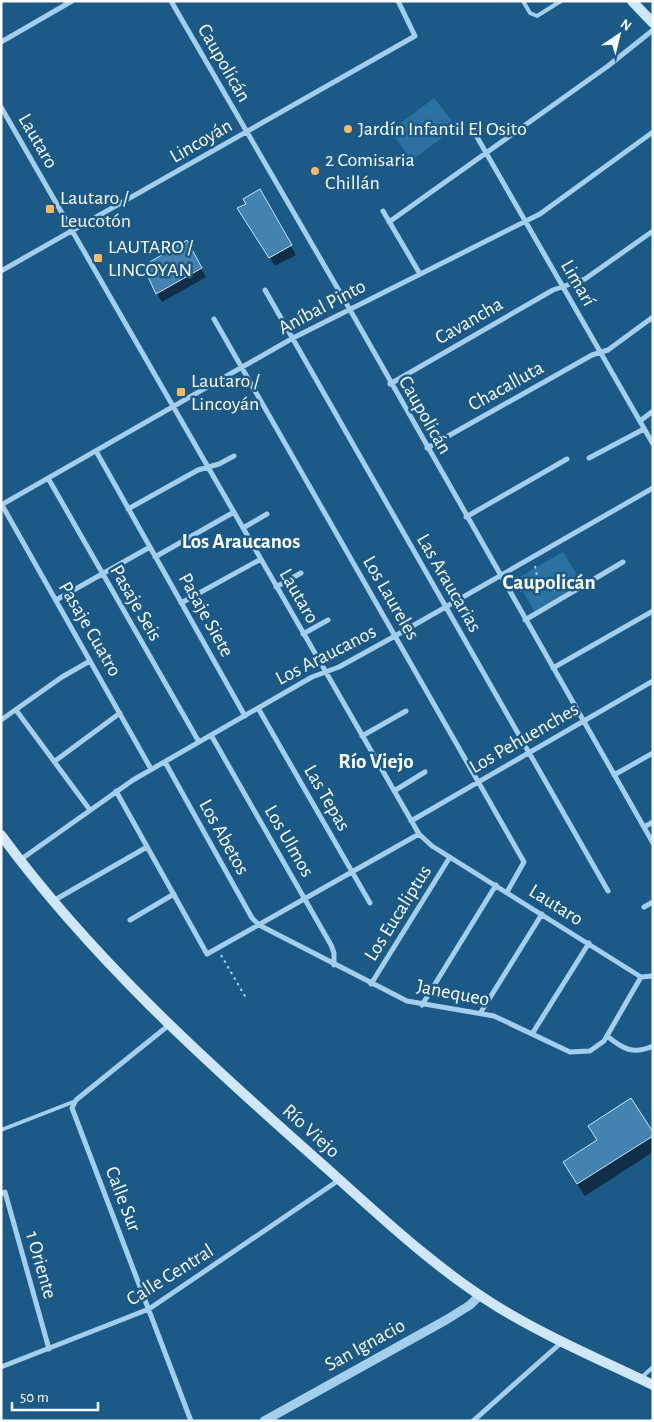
<svg xmlns="http://www.w3.org/2000/svg" width="654" height="1422" viewBox="0 0 654 1422" font-family="'Alegreya Sans',sans-serif">
  <style>
    .green { fill: #2b72a3 }
    .shadow { fill: #0007 }
    .building { fill: #4483af; stroke: #c8e5f9 }
    .lines { fill: none; stroke-linecap: round; stroke-linejoin: round }
    .path { stroke: #a3ceec; stroke-width: 2; stroke-dasharray: 2.5 4; stroke-linecap: butt }
    .service { stroke: #a3ceec; stroke-width: 4 }
    .minor { stroke: #a3ceec; stroke-width: 5 }
    .tertiary { stroke: #a3ceec; stroke-width: 9 }
    .secondary { stroke: #cfe7f9; stroke-width: 10 }
    .poi-dot { fill: #fdb95f; stroke: #1b5986; stroke-width: 2 }
    .labels { text-anchor: middle; dominant-baseline: central; stroke-width: 5; stroke-linejoin: round; paint-order: stroke }
    .street-label { font-size: 20px; fill: #fff; stroke: #1b5986 }
    .poi-label { font-size: 20px; fill: #fff; stroke: #1b5986; text-anchor: start }
    .neighbourhood-label { font-size: 21px; font-weight: bold; fill: #fff; stroke: #1b5986 }
  </style>
  <rect width="100%" height="100%" fill="#1b5986"/>
  <path class="green" d="M434,98L457,127L412,160L390,131Z
    M563,552L582,583L534,611L516,579Z"/>
  <path class="shadow" d="M259,191L296,255L275,266L244,217L248,205Z
    M186,242L206,277L162,302L157,293Z
    M653,1134V1152L585,1196L571,1175L598,1141Z"/>
  <path class="building" d="M260,189L292,245L269,258L237,208L246,204L243,199Z
    M187,240L202,268L156,294L143,266Z
    M631,1098L653,1132V1136L577,1184L563,1162L597,1140L588,1126Z"/>
  <g class="lines">
    <path class="path" d="M535,566L538,581L558,592
      M520,591L538,581
      M221,955L246,998"/>
    <path class="service" d="M523,1L530,13L537,16L561,1
      M1,1130L73,1102
      M642,1377L653,1367"/>
    <path class="minor" d="M171,1L349,308L653,843
      M1,42L72,1
      M1,107L419,834L432,846L641,977L653,976
      M477,137L653,444
      M383,211L420,274
      M389,222L608,66L653,30
      M1,271L415,36L398,1
      M265,290L608,891
      M214,319L524,862L507,892
      M390,384L553,290L585,279L653,231
      M640,421L653,411
      M427,448L592,355L608,350L653,317
      M96,451L245,716
      M589,458L644,429
      M48,478L199,742
      M1,505L293,338L540,214L653,132
      M2,505L151,769
      M128,509L198,470L219,464L234,456
      M466,517L567,459
      M243,528L267,514
      M155,557L234,512
      M276,587L301,573
      M56,600L150,547
      M181,603L261,559
      M525,620L623,562
      M303,634L328,620
      M553,668L653,611
      M258,708L370,903
      M16,710L90,810
      M1,720L62,677L90,661
      M211,735L331,945L334,953V965
      M362,736L406,711
      M55,761L120,713
      M165,762L252,918L259,925L407,1001L494,1016L570,1052L590,1051L604,1041L641,977
      M614,775L653,753
      M116,791L207,954L419,834
      M394,791L425,772
      M411,821L653,681
      M644,827L653,822
      M20,860L133,780L312,677L339,667L395,636L653,488
      M53,901L147,847
      M644,907L653,902
      M130,920L174,894
      M371,984L450,857
      M422,1005L496,885
      M481,1012L542,914
      M169,1025L76,1100L72,1108L191,1421
      M532,1034L589,943
      M607,1036C623,1049 633,1055 653,1046
      M1,1194L5,1192L49,1349
      M1,1367L149,1309L339,1180
      M473,1421L562,1342"/>
    <path class="tertiary" d="M264,1421L446,1320L470,1305L480,1295"/>
    <path class="secondary" d="M632,1L653,23
      M1,835C90,956 201,1057 314,1157C373,1209 431,1266 498,1307C547,1337 601,1360 653,1385"/>
  </g>
  <g class="poi-dot">
    <circle cx="348" cy="129" r="5"/>
    <circle cx="315" cy="171" r="5"/>
    <rect x="45" y="204" width="10" height="10" rx="2.5"/>
    <rect x="93" y="253" width="10" height="10" rx="2.5"/>
    <rect x="176" y="387" width="10" height="10" rx="2.5"/>
  </g>
  <g class="labels">
    <g class="street-label">
      <text transform="translate(224 63) rotate(60)">Caupolicán</text>
      <text transform="translate(38 141) rotate(60)">Lautaro</text>
      <text transform="translate(201 141) rotate(-30)">Lincoyán</text>
      <text transform="translate(578 283) rotate(60)">Limarí</text>
      <text transform="translate(322 307) rotate(-28)">Aníbal Pinto</text>
      <text transform="translate(469 321) rotate(-30)">Cavancha</text>
      <text transform="translate(506 386) rotate(-29)">Chacalluta</text>
      <text transform="translate(425 415) rotate(60)">Caupolicán</text>
      <text transform="translate(449 583) rotate(60)">Las Araucarias</text>
      <text transform="translate(299 596) rotate(60)">Lautaro</text>
      <text transform="translate(391 598) rotate(60)">Los Laureles</text>
      <text transform="translate(136 603) rotate(60)">Pasaje Seis</text>
      <text transform="translate(206 615) rotate(61)">Pasaje Siete</text>
      <text transform="translate(90 629) rotate(60)">Pasaje Cuatro</text>
      <text transform="translate(326 655) rotate(-27)">Los Araucanos</text>
      <text transform="translate(524 738) rotate(-30)">Los Pehuenches</text>
      <text transform="translate(327 798) rotate(60)">Las Tepas</text>
      <text transform="translate(224 837) rotate(61)">Los Abetos</text>
      <text transform="translate(289 841) rotate(60)">Los Ulmos</text>
      <text transform="translate(556 905) rotate(32)">Lautaro</text>
      <text transform="translate(398 913) rotate(-58)">Los Eucaliptus</text>
      <text transform="translate(453 993) rotate(11)">Janequeo</text>
      <text transform="translate(311 1131) rotate(42)">Río Viejo</text>
      <text transform="translate(123 1199) rotate(69)">Calle Sur</text>
      <text transform="translate(41 1265) rotate(74)">1 Oriente</text>
      <text transform="translate(170 1275) rotate(-32)">Calle Central</text>
      <text transform="translate(365 1345) rotate(-29)">San Ignacio</text>
    </g>
    <g class="poi-label">
      <text x="358" y="129">Jardín Infantil El Osito</text>
      <text x="325" y="160">2 Comisaria<tspan x="325" dy="23">Chillán</tspan></text>
      <text x="60" y="198">Lautaro /<tspan x="60" dy="23">Leucotón</tspan></text>
      <text x="108" y="247">LAUTARO /<tspan x="108" dy="23">LINCOYAN</tspan></text>
      <text x="191" y="381">Lautaro /<tspan x="191" dy="23">Lincoyán</tspan></text>
    </g>
    <g class="neighbourhood-label">
      <text x="241" y="541">Los Araucanos</text>
      <text x="549" y="582">Caupolicán</text>
      <text x="376" y="761">Río Viejo</text>
    </g>
  </g>
  <rect width="654" height="1422" fill="none" stroke="#ffffff" stroke-width="5"/>
  <g transform="translate(619 35) rotate(35)" stroke="#1b5986" stroke-width="4" paint-order="stroke">
  <path d="M0-4L9 19L0 12L-9 19Z" fill="#ffffff"/>
  <text y="-8" font-size="14" font-weight="bold" text-anchor="middle" fill="#ffffff">N</text>
  </g>
  <path d="M12 1402v8h86v-8" fill="none" stroke="#ffffff" stroke-width="2.5"/>
  <text x="20" y="1402" font-size="15" fill="#ffffff" stroke="#1b5986" stroke-width="4" paint-order="stroke">50 m</text>
</svg>
